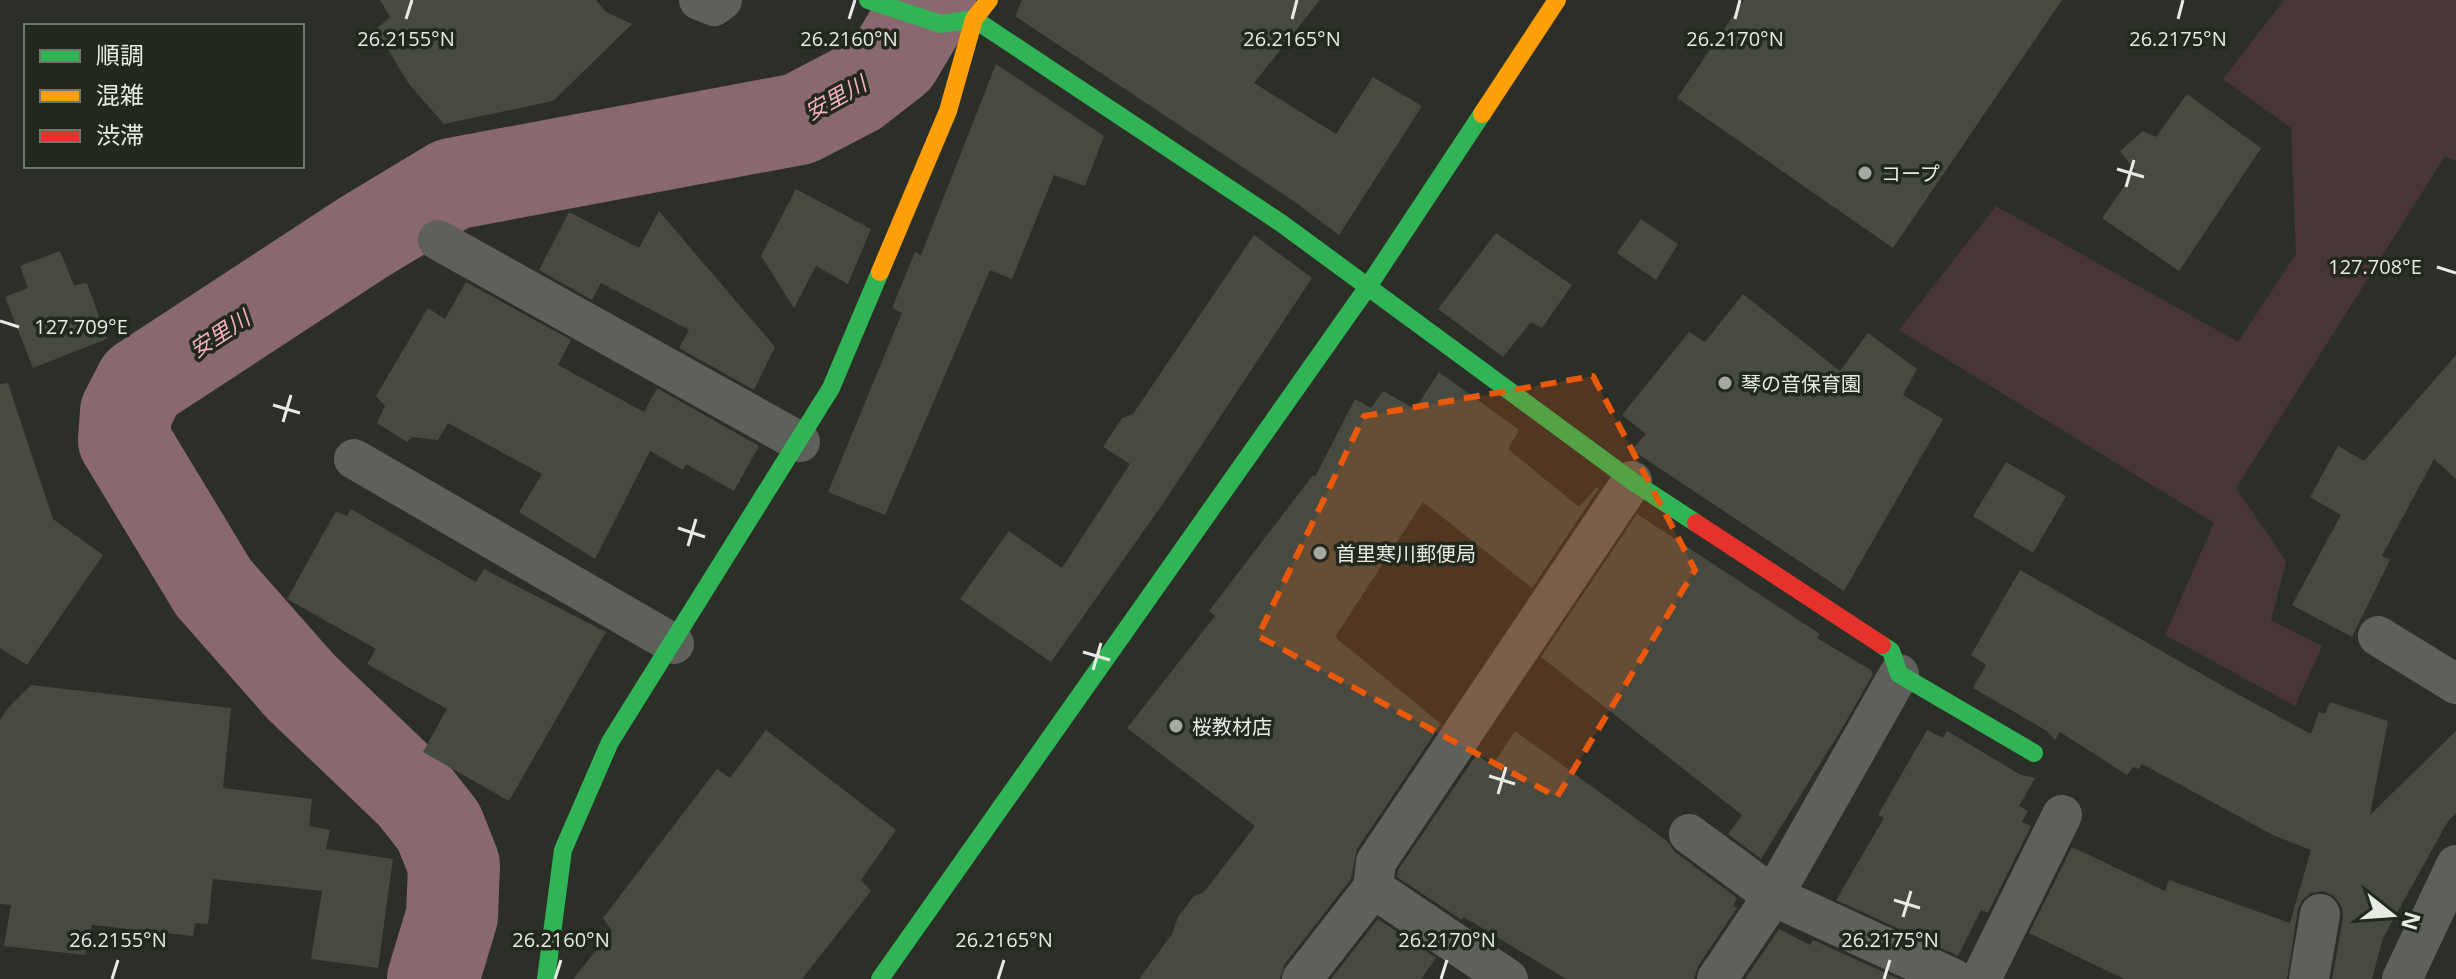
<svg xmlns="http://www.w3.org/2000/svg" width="2456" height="979" viewBox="0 0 2456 979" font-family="'Open Sans','Noto Sans JP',sans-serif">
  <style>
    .green { fill: #483538 }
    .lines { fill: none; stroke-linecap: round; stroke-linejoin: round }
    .river { stroke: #8a686f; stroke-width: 92 }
    .building { fill: #464a41 }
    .street { stroke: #5e605b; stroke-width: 40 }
    .fast { stroke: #30b455; stroke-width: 18 }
    .slow { stroke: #ff9f0a; stroke-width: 18 }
    .jam { stroke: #e5322d; stroke-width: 18 }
    .marked { fill: #e8590c; fill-opacity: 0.2; stroke: #e8590c; stroke-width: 6; stroke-dasharray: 16 10; stroke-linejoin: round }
    .ticks { fill: none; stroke: #e7ebe3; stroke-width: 3 }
    .poi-dot { fill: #a6a9a2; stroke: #22281b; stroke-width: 3 }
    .labels { text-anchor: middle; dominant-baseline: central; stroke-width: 7; stroke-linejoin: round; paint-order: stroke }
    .poi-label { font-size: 20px; fill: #e7ebe3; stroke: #22281b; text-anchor: start }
    .water-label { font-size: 22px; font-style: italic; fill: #f3b1bf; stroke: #22281b }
    .ticks-label { font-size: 20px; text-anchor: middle; fill: #e7ebe3; stroke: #22281b; stroke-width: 7; stroke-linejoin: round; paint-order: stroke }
  </style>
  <rect width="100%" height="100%" fill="#2c2f28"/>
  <path class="green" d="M2284,0H2456V161L2445,156L2236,488L2286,561L2271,620L2322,646L2295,706L2165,635L2214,523L1899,330L1996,206L2238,342L2296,254L2291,128L2223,79Z"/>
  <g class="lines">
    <path class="river" d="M433,979L452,916L454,865L439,827L413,794L301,687L213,587L124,440L126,412L141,383L364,237L452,184L799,119L855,90L895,59L930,0"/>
  </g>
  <path class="building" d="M380,0H596L606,12L632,24L553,101L444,124L408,83L376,29L390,17Z
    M1022,0H1320L1254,83L1336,134L1373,77L1422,106L1339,235L1295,202L1015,16Z
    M1744,0H2062L1893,248L1677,98Z
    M996,64L1104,136L1085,186L1054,175L1012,279L990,270L885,515L828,492L902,313L892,308L915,252L921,255Z
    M2187,94L2261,148L2179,271L2102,218L2135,171L2120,151L2143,131L2156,137Z
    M796,189L871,229L848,284L816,266L794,308L761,256Z
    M659,211L775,347L754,390L679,348L689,330L601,283L592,300L539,270L569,212L639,248Z
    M1641,219L1678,244L1656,280L1617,253Z
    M1496,233L1572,285L1542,328L1531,322L1503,357L1438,309Z
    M1254,235L1312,278L1162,505L1051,662L960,599L1009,531L1062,568L1130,464L1103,447L1122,418L1133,414Z
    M60,251L74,285L87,283L107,339L33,368L5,297L28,288L20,266Z
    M466,282L571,340L558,365L644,412L657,388L759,446L734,491L686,464L683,470L650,451L595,559L519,512L542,474L448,423L438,440L412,437L407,442L377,423L385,406L376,396L428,308L445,319Z
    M1743,294L1840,371L1868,333L1917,369L1903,395L1943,419L1844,591L1632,450L1646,434L1622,415L1689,332L1705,342Z
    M2456,355V479L2434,459L2382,556L2390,560L2352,637L2292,605L2341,515L2310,497L2338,446L2364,461Z
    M1439,372L1519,430L1508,449L1579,507L1597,487L1599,488L1532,588L1423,502L1335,637L1441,724L1357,849L1351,879L1284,965L1280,979H1139L1172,934L1178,917L1194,896L1204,892L1255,826L1127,728L1215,616L1209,611L1313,475L1315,477L1355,399L1371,408L1383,391L1415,409Z
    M8,383L53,519L103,555L27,665L0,648V384Z
    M2006,462L2066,496L2033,553L1973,516Z
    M351,509L476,582L484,569L606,632L509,801L423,752L447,709L367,664L376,649L287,599L336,511L347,516Z
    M1637,514L1820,634L1817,638L1871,670L1873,674L1844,725L1761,859L1728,834L1742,815L1541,657Z
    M2020,570L2221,685L2311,734L2319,712L2325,714L2330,702L2388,721L2370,815L2456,731V813L2448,821L2383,938L2372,979H2332L2343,918L2342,907L2334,896L2323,891L2311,893L2302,900L2298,909L2287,979H2124L2029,933L2072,847L2165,891L2169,880L2290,923L2311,850L2275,836L2142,764L2139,769L2133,767L2127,775L2060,732L2055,740L2047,731L1973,688L1986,665L1971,655Z
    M31,685L231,708L223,788L312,799L309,826L330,830L326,849L393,859L378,968L311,959L322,891L213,879L208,924L195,923L193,936L92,925L85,955L4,946L11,905L0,904V721L6,710Z
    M766,730L896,830L861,880L871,891L802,979H573L612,931L603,918L717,769L730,778Z
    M1927,730L1943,738L1947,731L2021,775L2035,778L2019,806L2028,811L2022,822L2031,826L1988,913L1981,910L1958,956L1836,900L1884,818L1878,815Z
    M1515,731L1667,841L1675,852L1737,898L1733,906L1737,908L1698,966L1694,979H1566L1464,917L1462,920L1397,877L1398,870L1477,754L1492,766Z
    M1378,919L1436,958L1421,979H1331Z
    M1779,929L1810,945L1813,940L1899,979H1745Z"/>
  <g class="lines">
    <path class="street" d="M699,0L714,6L722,0
      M438,240L800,442
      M354,459L674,644
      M2378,636L2456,684
      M1689,834L1773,896L1954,979
      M1373,888L1508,979
      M1302,979L1373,888L1376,862L1632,481
      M1717,979L1773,896L1899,674
      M1981,979L2062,815
      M2309,979L2320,914
      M2402,979L2456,865"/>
    <path class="fast" d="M868,0L941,24L974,19L1281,223L1632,481L1696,523
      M1882,645L1891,651L1899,674L2034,753
      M546,979L563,850L610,742L831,388L880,272
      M880,979L1367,288L1482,114"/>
    <path class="slow" d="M1482,114L1557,0
      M880,272L948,111L974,19L989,0"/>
    <path class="jam" d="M1696,523L1882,645"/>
  </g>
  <path class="marked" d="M1593,376L1695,570L1557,797L1258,636L1364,416Z"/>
  <path class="ticks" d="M406,19L412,0M849,19L855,0M1292,19L1297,0M1735,19L1740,0M2178,19L2183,0M2117,169L2144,177M2126,187L2134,160M2437,267L2456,273M0,321L19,327M273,405L300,413M283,422L291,395M678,528L705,537M688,546L696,519M1083,652L1110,660M1093,670L1101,643M1489,776L1515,784M1498,794L1506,767M1894,900L1920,908M1903,917L1911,891M112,979L118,960M555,979L561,960M998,979L1004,960M1441,979L1447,960M1884,979L1890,960"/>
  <g class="poi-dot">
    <circle cx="1865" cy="173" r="8"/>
    <circle cx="1725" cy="383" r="8"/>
    <circle cx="1320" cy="553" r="8"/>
    <circle cx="1176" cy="726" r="8"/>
  </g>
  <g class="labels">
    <g class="poi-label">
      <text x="1881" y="173">コープ</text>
      <text x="1741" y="383">琴の音保育園</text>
      <text x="1336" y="553">首里寒川郵便局</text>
      <text x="1192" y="726">桜教材店</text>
    </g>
    <g class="water-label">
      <text transform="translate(835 97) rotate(-29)">安里川</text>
      <text transform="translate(219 333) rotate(-33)">安里川</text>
    </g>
  </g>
  <g class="ticks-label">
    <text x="406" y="46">26.2155°N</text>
    <text x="849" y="46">26.2160°N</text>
    <text x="1292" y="46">26.2165°N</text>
    <text x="1735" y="46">26.2170°N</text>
    <text x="2178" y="46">26.2175°N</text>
    <text x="2375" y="274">127.708°E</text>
    <text x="81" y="334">127.709°E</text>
    <text x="118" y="947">26.2155°N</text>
    <text x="561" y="947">26.2160°N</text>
    <text x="1004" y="947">26.2165°N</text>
    <text x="1447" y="947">26.2170°N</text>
    <text x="1890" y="947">26.2175°N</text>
  </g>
  <rect x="24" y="24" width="280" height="144" fill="#22281b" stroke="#71766b" stroke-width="2"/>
  <rect x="40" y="50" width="40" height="12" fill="#30b455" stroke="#71766b" stroke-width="2"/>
  <text x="96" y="64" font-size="24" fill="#e7ebe3">順調</text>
  <rect x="40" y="90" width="40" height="12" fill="#ff9f0a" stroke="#71766b" stroke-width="2"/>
  <text x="96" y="104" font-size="24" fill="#e7ebe3">混雑</text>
  <rect x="40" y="130" width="40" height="12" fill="#e5322d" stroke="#71766b" stroke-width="2"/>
  <text x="96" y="144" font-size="24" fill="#e7ebe3">渋滞</text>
  <g transform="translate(2392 915) rotate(107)" stroke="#22281b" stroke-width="6" paint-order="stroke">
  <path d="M0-6L14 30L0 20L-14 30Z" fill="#e7ebe3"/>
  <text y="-12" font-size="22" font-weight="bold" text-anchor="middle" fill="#e7ebe3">N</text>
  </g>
</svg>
